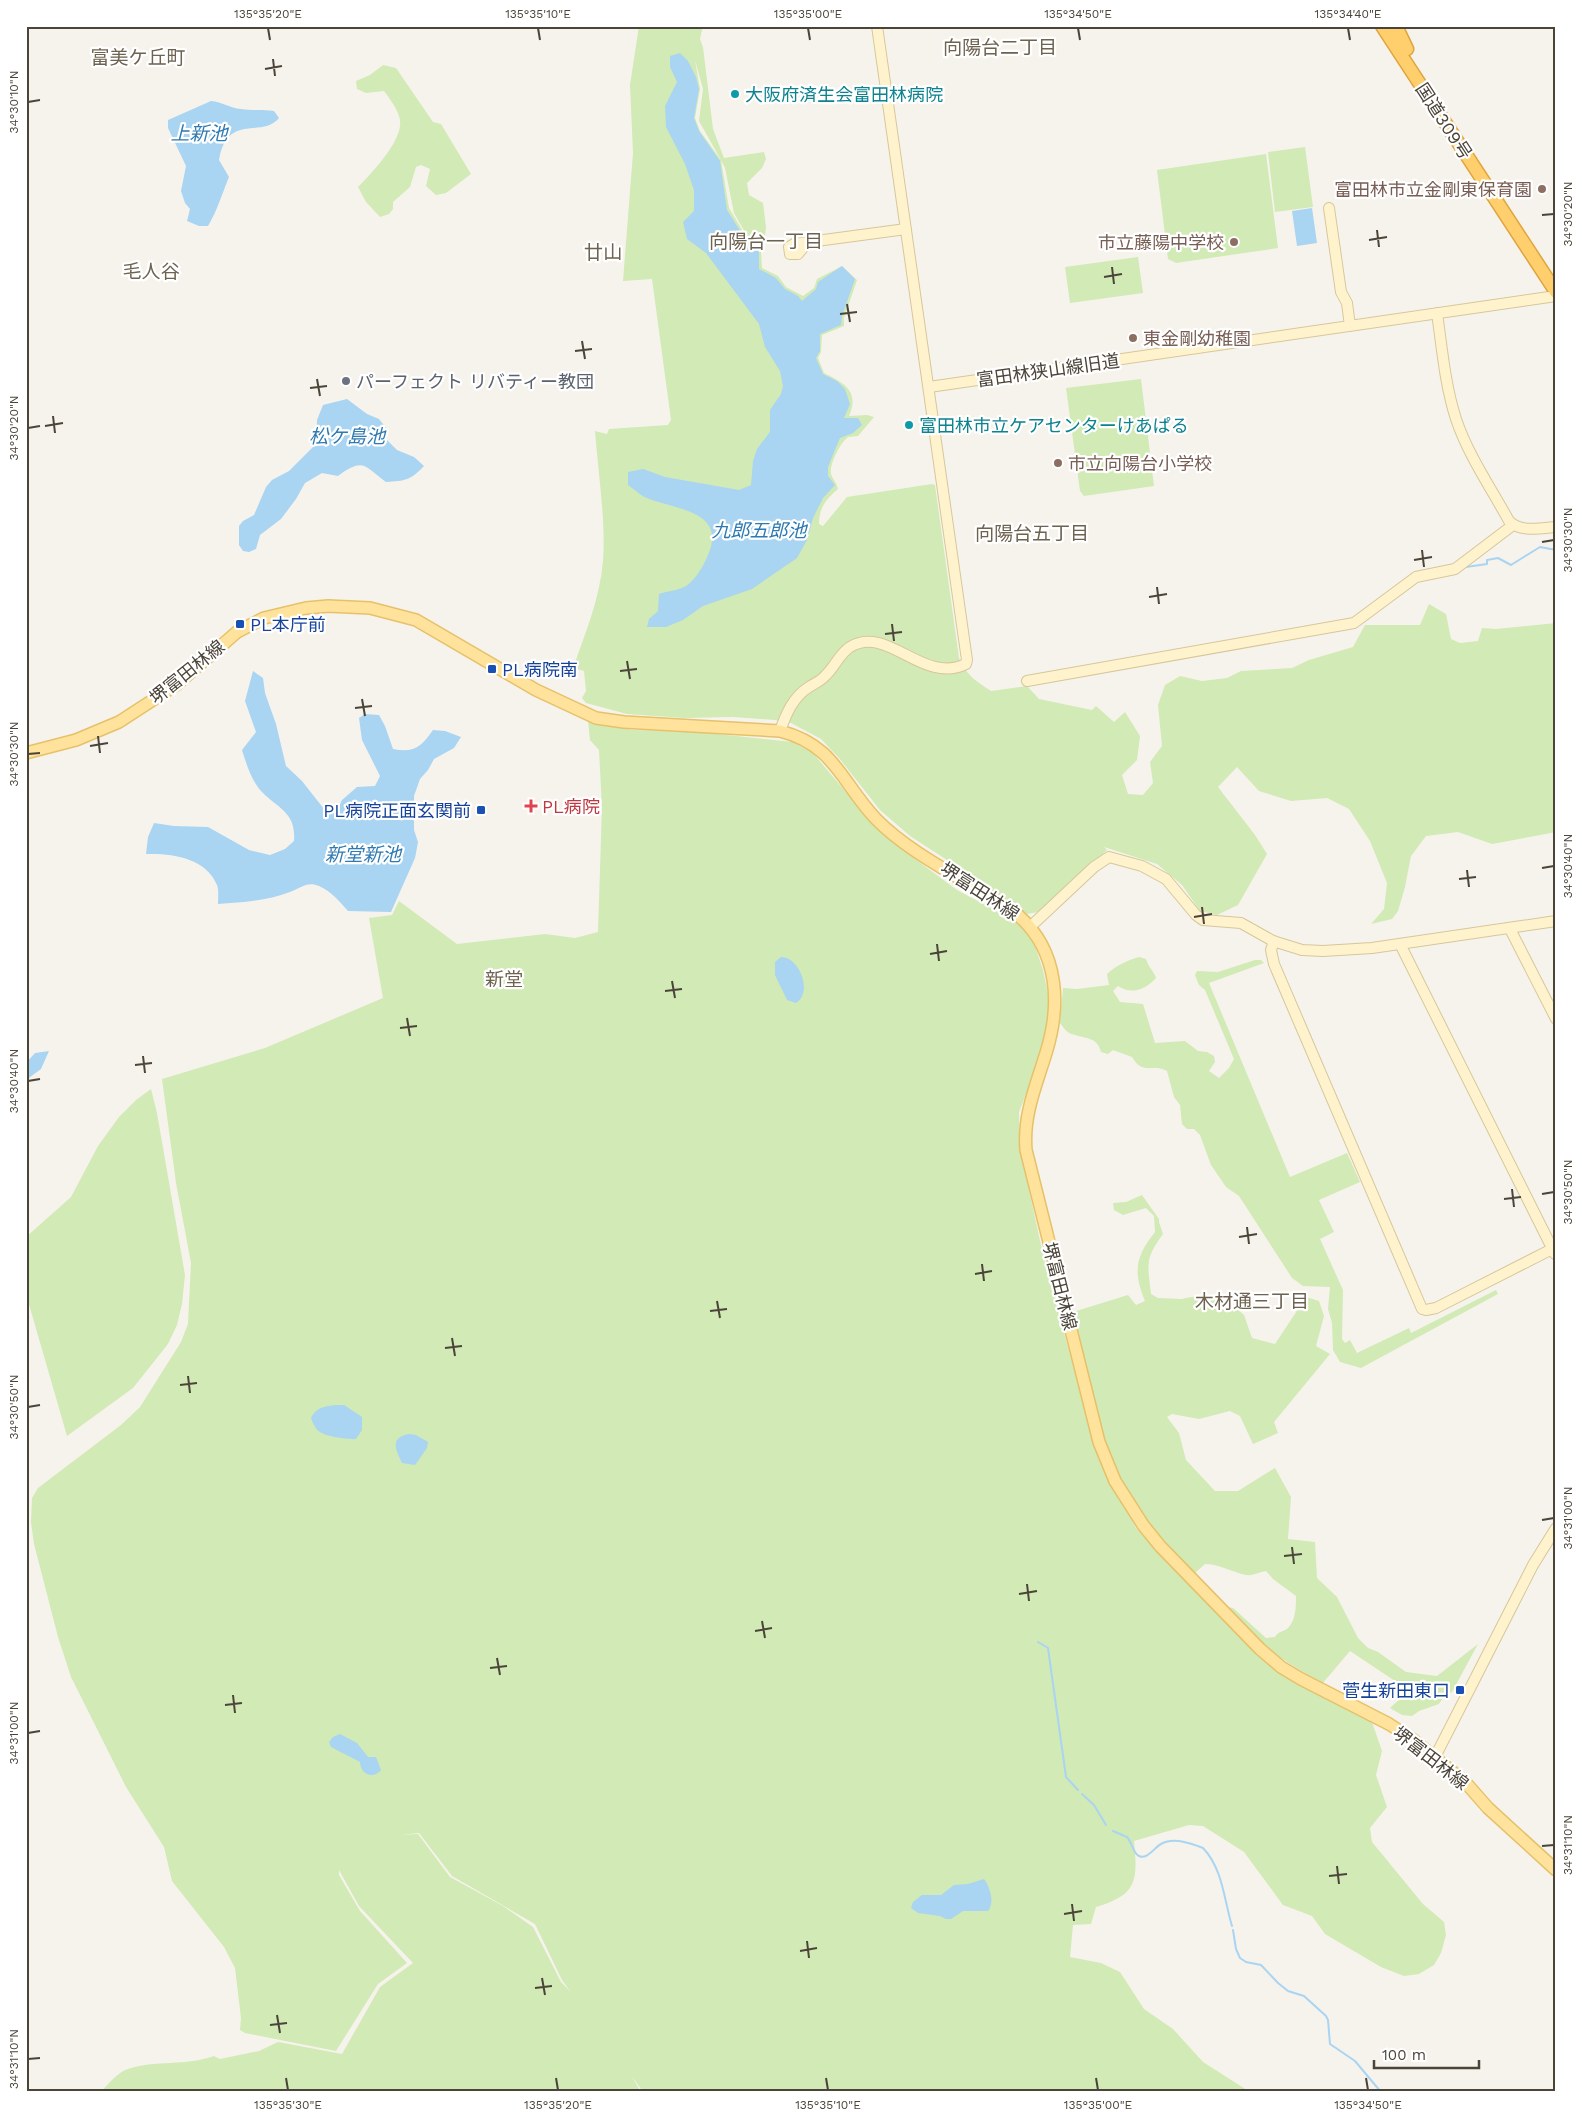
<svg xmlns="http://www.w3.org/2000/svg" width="1582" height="2118" viewBox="0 0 1582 2118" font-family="'Work Sans','Noto Sans JP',sans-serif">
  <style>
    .green { fill: #d2eab5; fill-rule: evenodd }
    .water { fill: #a9d4f2 }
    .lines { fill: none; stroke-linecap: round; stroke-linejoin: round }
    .stream { stroke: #a9d4f2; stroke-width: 2 }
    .secondary-casing { stroke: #d6c79b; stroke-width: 12 }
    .primary-casing { stroke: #e6c16a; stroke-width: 14 }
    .highway-casing { stroke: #e0a43c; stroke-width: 15 }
    .secondary { stroke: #fff3cd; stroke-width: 10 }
    .primary { stroke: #ffe39c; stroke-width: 11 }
    .highway { stroke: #ffcf6e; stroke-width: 12 }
    .ticks { fill: none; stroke: #4b4439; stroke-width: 2 }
    .culture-dot { fill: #0f9aa8; stroke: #fff; stroke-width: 2 }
    .education-dot { fill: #8d6e63; stroke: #fff; stroke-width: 2 }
    .worship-dot { fill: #6b7280; stroke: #fff; stroke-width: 2 }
    .transit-dot { fill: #1a4fb4; stroke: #fff; stroke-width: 2 }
    .health-dot { fill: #e0444e; stroke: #fff; stroke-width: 2 }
    .labels { text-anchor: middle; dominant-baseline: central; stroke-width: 4.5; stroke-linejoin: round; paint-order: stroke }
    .culture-label { font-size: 18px; fill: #0d838f; stroke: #fff; text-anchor: start }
    .street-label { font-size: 18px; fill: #4b4439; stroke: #fff }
    .education-label { font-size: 18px; fill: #785e54; stroke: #fff; text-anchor: end }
    .worship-label { font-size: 18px; fill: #5b616d; stroke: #fff; text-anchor: start }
    .transit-label { font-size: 18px; fill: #164399; stroke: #fff; text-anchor: start }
    .health-label { font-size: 18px; fill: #be3a42; stroke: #fff; text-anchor: start }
    .neighbourhood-label { font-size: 19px; fill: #6e6250; stroke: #fff }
    .water-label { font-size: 19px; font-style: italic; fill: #2e7ab2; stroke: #fff }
    .neatline { fill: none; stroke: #4b4439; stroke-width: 2 }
    .ticks-label { font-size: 12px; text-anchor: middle; fill: #4b4439 }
  </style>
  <rect width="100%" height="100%" fill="#f6f3ec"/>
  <path class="green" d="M639,26H703L700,39L703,47L713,129L724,158L764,152L766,159L762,168L747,183L749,195L763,203L766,227L764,246L753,241L746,234L734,213L725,168L721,160L729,208L744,233L761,251L762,268L778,276L786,287L803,296L814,288L817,279L842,266L857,280L844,318V326L822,335L821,352L818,358L824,373C844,383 860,391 849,416L867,415L874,417L858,436L848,437C840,443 829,465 831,474C833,480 837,483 838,489C826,499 819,508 819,524L823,526L847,497L932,484L935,485L959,658C966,675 976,681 991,691L1027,686L1039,699L1092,710L1096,706L1114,722L1125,712L1140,736L1137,760L1122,775L1128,794L1143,795L1153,783L1150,762L1162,746L1158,705L1165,685L1180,676L1202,681L1227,678L1241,671L1292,668L1309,660L1353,647L1365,625H1420L1429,604L1446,614L1451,639L1460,643L1478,641L1482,628L1496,629L1556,623V832L1492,844L1458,832L1426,836L1411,856L1405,887L1398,911L1392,919L1371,924L1384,909L1387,883L1370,841L1349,809L1327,798L1291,801L1259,791L1237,767L1218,787L1255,835L1267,854L1238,905L1217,915L1200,911L1182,885L1157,864L1104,847L1107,850L1038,912L1027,914L1007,899L910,836L880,810L839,758L821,739L791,723L775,720L733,717L684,718L627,714L586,703L582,698L586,691L584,671L573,668C585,634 600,598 603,561C606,520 598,473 595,431L607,434L609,429L668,425L671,420L652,279L623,281L633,153L630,85ZM695,60L703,89L699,121L721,160L700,131L695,118L700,89Z
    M383,65L396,68L433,122L441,124L471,174L446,193L436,195L426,186L430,169L421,165L416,167L410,187L393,202V209L389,214L380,217L366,202L358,187C371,174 398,145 400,126C402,114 391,101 384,91L366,93L357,89L356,81L370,75Z
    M1305,147L1313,207L1275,212L1268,152Z
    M1266,154L1278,248L1176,263L1168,259L1157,170Z
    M1138,257L1143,293L1070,303L1065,267Z
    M1141,379L1154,486L1084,496L1080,491L1066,388Z
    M588,721L633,730L689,731L793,742L813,753L871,822L911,856L957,890L1019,923L1033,940L1043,970L1051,1009L1038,1063L1019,1112L1020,1149L1046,1268L1099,1459L1136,1528L1164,1557L1319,1695L1372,1722L1382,1751L1376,1775L1387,1807L1370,1828L1372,1842L1423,1904L1444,1922L1446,1935L1441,1953L1434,1965L1419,1974L1404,1976L1381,1967L1325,1934L1312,1916L1283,1905L1244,1852L1203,1826L1189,1825L1134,1841C1138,1881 1137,1895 1096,1907L1091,1924L1073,1925L1070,1957L1101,1963L1120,1972L1144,2009L1173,2029L1203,2062L1250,2092H643L631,2075L641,2092H101C108,2084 118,2072 128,2069C155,2060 186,2066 214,2056L220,2059L259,2051L278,2042L342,2054L380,1987L413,1963L359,1906L339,1870V1875L360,1911L407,1963L378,1984L336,2051L245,2033L240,2030L241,2018L235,1968L224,1947L172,1881L164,1847L126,1787L71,1677L58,1637L34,1544L31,1522L32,1498L38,1488L121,1425L140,1407L181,1342L188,1324L191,1263L176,1183L162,1079L265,1048L383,998L369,918L392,915L399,901L457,944L545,934L575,938L598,932L602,807L599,750L590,740ZM419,1833L452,1876L535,1924L562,1980L570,1991L561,1982L533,1927L503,1906L450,1877L418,1834L401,1835Z
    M1139,957L1146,959C1148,967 1154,971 1156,978C1145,990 1131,995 1118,986L1113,991L1120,1002L1143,1004L1155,1043L1185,1041L1198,1051L1207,1052L1214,1056L1215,1062L1209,1071L1219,1078L1229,1068L1234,1059L1205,990L1199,985L1195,975L1197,971L1218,972L1255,960H1261L1264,963L1209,983L1290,1177L1347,1153L1360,1182L1319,1200L1334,1232L1320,1239L1343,1290L1342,1339L1345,1343L1350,1340L1357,1353L1409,1328L1411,1333L1496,1290L1498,1294L1361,1368L1340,1362L1333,1350L1332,1323L1328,1309L1330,1287L1303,1286L1292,1278L1239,1196L1226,1187L1211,1165L1200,1135L1194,1129H1187L1182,1124L1180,1105L1174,1097L1167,1071C1152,1063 1143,1076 1132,1057L1113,1050L1108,1054L1101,1052C1097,1036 1085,1039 1072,1034C1067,1033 1063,1027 1060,1023L1063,988L1077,989L1109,985L1107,974C1117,965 1126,961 1139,957Z
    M151,1089L157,1113L185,1275L182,1304L177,1325L168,1344L133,1388L67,1436L26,1294V1237L71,1197L98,1146L119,1117L136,1100Z
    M1142,1195L1159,1219V1222L1163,1234C1144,1260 1148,1264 1151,1294L1158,1298L1181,1299L1197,1296L1209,1299L1221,1295L1244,1315L1252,1338L1275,1344L1306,1297L1319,1301L1324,1316L1316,1346L1330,1354L1274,1422L1278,1433L1253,1444L1240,1416L1230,1411L1199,1419L1172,1414L1167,1417L1179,1433L1186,1460L1215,1491H1238L1275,1468L1291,1497L1288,1539L1315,1542L1317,1578L1337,1597L1358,1638L1368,1648L1378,1652L1406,1672L1437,1676L1478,1644L1452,1692L1444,1696L1439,1704L1419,1711L1412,1716L1402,1715L1390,1708L1404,1695L1407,1689L1350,1651L1322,1684L1273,1653L1228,1607L1233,1608L1266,1638L1275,1637C1278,1631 1284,1632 1288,1628C1296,1620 1296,1606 1296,1596L1273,1579L1266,1571C1259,1572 1253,1576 1246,1575C1232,1572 1219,1564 1205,1564L1195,1573C1172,1548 1146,1524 1128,1494C1098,1442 1088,1370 1073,1312L1128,1295L1136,1305L1145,1301C1133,1272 1135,1257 1155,1232L1154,1216L1146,1208L1123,1215L1114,1210L1113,1203L1126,1202Z"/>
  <path class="water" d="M680,53L688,61L696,77L699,89L694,118L699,131L720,161L727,210L739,229L759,252V269L776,278L785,289L798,296L802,301L816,289L818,282L842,266L855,279L842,316L841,325L820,334V351L816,358L823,374L837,381L845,389L850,404L844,418H858L862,425L853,433L840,438L834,452L828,467V476L835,485L823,498L813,518L807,540L797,558L752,589L703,606L683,620L666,627H647L649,619L658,611L659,594C667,591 675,591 682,588C694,583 703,567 708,555C727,511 677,510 647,498C641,496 634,489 628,485V472L643,469L665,477L739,490L751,485L753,461L757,449L770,432V410L781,394L783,386L780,371L765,347L759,324L706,253L687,239L683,222L694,211V190L685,164L666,127L665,106L677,82L670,67V56Z
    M211,101C222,102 230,108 241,109C252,111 263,109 274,111L279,118C262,139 227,112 219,160L229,177C222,194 217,211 208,226H199L187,221L190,209L185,203L181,191L186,166L168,128V120Z
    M1312,208L1317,243L1297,246L1292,211Z
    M347,399L367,414L379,419L387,429L385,438L397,450L414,457L424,466C411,480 405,481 386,482C364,466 364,457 338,476L322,473L305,483L296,499L281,519L260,535L256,549L249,552L243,551L239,545V526L243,521L254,515L266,487L272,480L289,471L316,444L317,420L323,405Z
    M253,671L263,678L265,693L276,724L286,766L302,781L324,809L337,811L342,800L357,787L375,786L380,776L362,740L359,718L365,714L379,715L385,726L393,749C414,753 421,747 433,730L445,731L461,737L454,748L434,759L428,770L420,779L414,796V830L418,842L415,858L391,912L348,911C340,902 331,891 319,886C307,881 301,888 290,892C267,901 242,902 218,904C218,898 219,890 217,885C206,858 172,853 146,854L148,837L154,823L174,826L208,827L249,850L270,855L285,849L294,841C296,815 282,810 265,795C252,783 247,766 242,750L256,732L245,701Z
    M781,957C800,957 813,993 796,1003L787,1000L775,975V962Z
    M49,1051L41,1069L26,1080V1063L35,1053Z
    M336,1405H344L362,1417V1430L356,1439C349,1440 325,1436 320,1432C315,1429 313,1423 311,1418C316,1407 326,1406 336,1405Z
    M409,1434L416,1435L428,1442L427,1448L415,1465L402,1463C395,1448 390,1438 409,1434Z
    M340,1734L357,1743L368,1757H376L381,1770C373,1780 360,1774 360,1762L331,1747L329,1742L333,1737Z
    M984,1879C990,1887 995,1903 988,1911H963L951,1919H946L940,1916L918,1913L911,1908L913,1902L922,1895H941L954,1885L968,1884Z"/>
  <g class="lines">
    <path class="stream" d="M1466,567L1487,564V560L1498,558L1511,565L1540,547L1556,550
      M1038,1642L1048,1648L1066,1777L1078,1790
      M1082,1794L1094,1805L1106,1825
      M1113,1831L1127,1837C1132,1842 1133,1854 1139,1856C1147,1860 1155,1847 1161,1844C1174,1837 1190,1843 1203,1848C1223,1869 1224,1900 1232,1926
      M1233,1930L1236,1949L1240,1958L1246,1962L1261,1965L1278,1983L1288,1991L1304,1996L1326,2016L1328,2020L1330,2044L1355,2061L1381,2092"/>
    <defs>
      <path id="secondary" d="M1329,208L1341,292L1347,303L1350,326
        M807,243L798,254H790L789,247L794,244L906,229
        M1437,313C1442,348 1445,385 1456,419C1468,455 1491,488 1509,521C1521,533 1541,528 1556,527
        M929,387L1556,296
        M1027,681L1354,623L1416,577L1455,569L1513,525
        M780,731C786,714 793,697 809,687C815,683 821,681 825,676C835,667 839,654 850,647C888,624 922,685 966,664L967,660L877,26
        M1030,927L1094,867L1109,857L1142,866L1166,879L1196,915L1203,920L1241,923L1273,941L1302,950L1323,951L1372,948L1556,921
        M1510,929L1556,1019
        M1274,941L1271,950L1274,964L1422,1309L1426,1310L1436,1308L1556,1247
        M1400,944L1555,1254
        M1435,1757L1533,1565L1556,1528"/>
      <path id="primary" d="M26,753L76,740L119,722L176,685L237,632L264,618L306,608L328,606L370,608L416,620L536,690L596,718L624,722L780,731C835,745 841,782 876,819C913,857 975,884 1019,916C1059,952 1061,1005 1046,1053C1036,1086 1023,1115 1026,1150L1099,1442L1115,1481L1143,1525L1160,1546L1260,1649L1281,1667L1301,1679L1389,1724L1412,1739L1466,1783L1488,1808L1556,1870"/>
      <path id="highway" d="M1382,26L1556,292
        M1396,26L1407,49"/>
    </defs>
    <use href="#secondary" class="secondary-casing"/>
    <use href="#primary" class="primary-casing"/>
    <use href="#highway" class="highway-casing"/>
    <use href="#secondary" class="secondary"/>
    <use href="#primary" class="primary"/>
    <use href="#highway" class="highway"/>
  </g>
  <path class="ticks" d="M268,28L270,40M538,28L540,40M808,28L810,40M1078,28L1080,40M1348,28L1350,40M273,59L275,76M265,69L282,66M28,102L40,100M1542,215L1554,214M1377,230L1379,247M1369,240L1387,237M1112,267L1114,284M1104,277L1122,274M847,304L850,322M840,314L857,312M582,341L585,359M575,351L592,349M317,379L320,396M310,388L327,386M53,416L55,433M45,426L63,423M28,428L40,426M1542,542L1554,540M1422,550L1424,567M1414,560L1432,557M1157,587L1159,604M1149,597L1167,594M892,624L894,641M885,634L902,632M627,661L630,679M620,671L637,669M362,699L365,716M355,708L372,706M98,736L100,753M90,746L108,743M28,754L40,753M1542,868L1554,866M1467,870L1469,887M1459,879L1476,877M1202,907L1204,924M1194,917L1212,914M937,944L939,961M930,954L947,951M672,981L675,998M665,991L682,989M407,1018L410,1036M400,1028L417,1026M143,1056L145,1073M135,1065L152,1063M28,1081L40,1079M1512,1189L1514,1207M1542,1194L1554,1192M1504,1199L1521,1197M1247,1227L1249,1244M1239,1237L1257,1234M982,1264L984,1281M975,1274L992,1271M717,1301L720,1318M710,1311L727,1309M452,1338L455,1356M445,1348L462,1346M188,1376L190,1393M180,1385L197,1383M28,1407L40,1405M1542,1520L1554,1518M1292,1547L1294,1564M1284,1556L1302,1554M1027,1584L1029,1601M1019,1594L1037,1591M762,1621L765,1638M755,1631L772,1628M497,1658L500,1675M490,1668L507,1666M233,1695L235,1713M225,1705L242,1703M28,1733L40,1731M1542,1846L1554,1845M1337,1866L1339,1884M1329,1876L1347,1874M1072,1904L1074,1921M1064,1914L1082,1911M807,1941L809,1958M800,1951L817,1948M542,1978L545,1995M535,1988L552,1986M277,2015L280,2033M270,2025L287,2023M28,2059L40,2058M286,2078L288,2090M556,2078L558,2090M826,2078L828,2090M1096,2078L1098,2090M1366,2078L1368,2090"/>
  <g class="culture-dot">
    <circle cx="735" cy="94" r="5"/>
    <circle cx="909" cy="425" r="5"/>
  </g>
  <g class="education-dot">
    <circle cx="1542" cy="189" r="5"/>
    <circle cx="1234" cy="242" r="5"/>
    <circle cx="1133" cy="338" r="5"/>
    <circle cx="1058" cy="463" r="5"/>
  </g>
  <circle class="worship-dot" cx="346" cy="381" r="5"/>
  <g class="transit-dot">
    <rect x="235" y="619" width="10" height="10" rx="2.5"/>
    <rect x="487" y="664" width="10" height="10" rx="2.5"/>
    <rect x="476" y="805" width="10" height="10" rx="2.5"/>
    <rect x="1455" y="1685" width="10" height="10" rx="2.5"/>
  </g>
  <path class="health-dot" d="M528.5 798.5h5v5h5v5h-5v5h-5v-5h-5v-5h5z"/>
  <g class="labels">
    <g class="culture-label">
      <text x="745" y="94">大阪府済生会富田林病院</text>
      <text x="919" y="425">富田林市立ケアセンターけあぱる</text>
    </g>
    <g class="street-label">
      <text transform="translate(1444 121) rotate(57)">国道309号</text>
      <text transform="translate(1048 370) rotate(-8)">富田林狭山線旧道</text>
      <text transform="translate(187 672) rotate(-39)">堺富田林線</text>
      <text transform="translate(980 891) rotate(33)">堺富田林線</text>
      <text transform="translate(1060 1286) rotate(76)">堺富田林線</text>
      <text transform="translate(1431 1758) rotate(38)">堺富田林線</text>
    </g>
    <g class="education-label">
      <text x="1532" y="189">富田林市立金剛東保育園</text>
      <text x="1224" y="242">市立藤陽中学校</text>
      <text x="1143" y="338" text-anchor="start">東金剛幼稚園</text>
      <text x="1068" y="463" text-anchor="start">市立向陽台小学校</text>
    </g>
    <g class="worship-label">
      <text x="356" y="381">パーフェクト リバティー教団</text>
    </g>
    <g class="transit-label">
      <text x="250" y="624">PL本庁前</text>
      <text x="502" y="669">PL病院南</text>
      <text x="471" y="810" text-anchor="end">PL病院正面玄関前</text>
      <text x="1450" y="1690" text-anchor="end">菅生新田東口</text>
    </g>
    <g class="health-label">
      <text x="542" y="806">PL病院</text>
    </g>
    <g class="neighbourhood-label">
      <text x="1000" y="47">向陽台二丁目</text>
      <text x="138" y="57">富美ケ丘町</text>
      <text x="766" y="241">向陽台一丁目</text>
      <text x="603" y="252">廿山</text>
      <text x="151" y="271">毛人谷</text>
      <text x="1032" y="533">向陽台五丁目</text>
      <text x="504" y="979">新堂</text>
      <text x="1252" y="1301">木材通三丁目</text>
    </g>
    <g class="water-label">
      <text x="199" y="133">上新池</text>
      <text x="347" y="436">松ケ島池</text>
      <text x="759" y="530">九郎五郎池</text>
      <text x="363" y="854">新堂新池</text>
    </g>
  </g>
  <rect width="1582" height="2118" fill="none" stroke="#ffffff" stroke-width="55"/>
  <path d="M1374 2060v8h105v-8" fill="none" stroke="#4b4439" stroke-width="2.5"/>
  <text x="1382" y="2060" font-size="15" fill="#4b4439" stroke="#ffffff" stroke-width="4" paint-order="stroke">100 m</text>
  <rect x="28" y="28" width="1526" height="2062" class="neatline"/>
  <g class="ticks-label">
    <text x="268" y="18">135°35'20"E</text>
    <text x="538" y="18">135°35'10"E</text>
    <text x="808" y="18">135°35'00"E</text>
    <text x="1078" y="18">135°34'50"E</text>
    <text x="1348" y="18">135°34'40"E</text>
    <text transform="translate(14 102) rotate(-90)" y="4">34°30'10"N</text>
    <text transform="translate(1568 214) rotate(-90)" y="4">34°30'20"N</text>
    <text transform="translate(14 428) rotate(-90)" y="4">34°30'20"N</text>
    <text transform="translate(1568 540) rotate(-90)" y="4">34°30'30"N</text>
    <text transform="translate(14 754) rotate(-90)" y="4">34°30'30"N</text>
    <text transform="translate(1568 866) rotate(-90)" y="4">34°30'40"N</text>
    <text transform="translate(14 1081) rotate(-90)" y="4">34°30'40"N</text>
    <text transform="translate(1568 1192) rotate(-90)" y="4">34°30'50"N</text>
    <text transform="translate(14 1407) rotate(-90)" y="4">34°30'50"N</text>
    <text transform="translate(1568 1518) rotate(-90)" y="4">34°31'00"N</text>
    <text transform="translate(14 1733) rotate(-90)" y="4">34°31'00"N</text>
    <text transform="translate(1568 1845) rotate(-90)" y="4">34°31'10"N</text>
    <text transform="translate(14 2059) rotate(-90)" y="4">34°31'10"N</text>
    <text x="288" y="2109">135°35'30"E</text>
    <text x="558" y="2109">135°35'20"E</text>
    <text x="828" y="2109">135°35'10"E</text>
    <text x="1098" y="2109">135°35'00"E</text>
    <text x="1368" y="2109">135°34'50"E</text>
  </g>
</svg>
